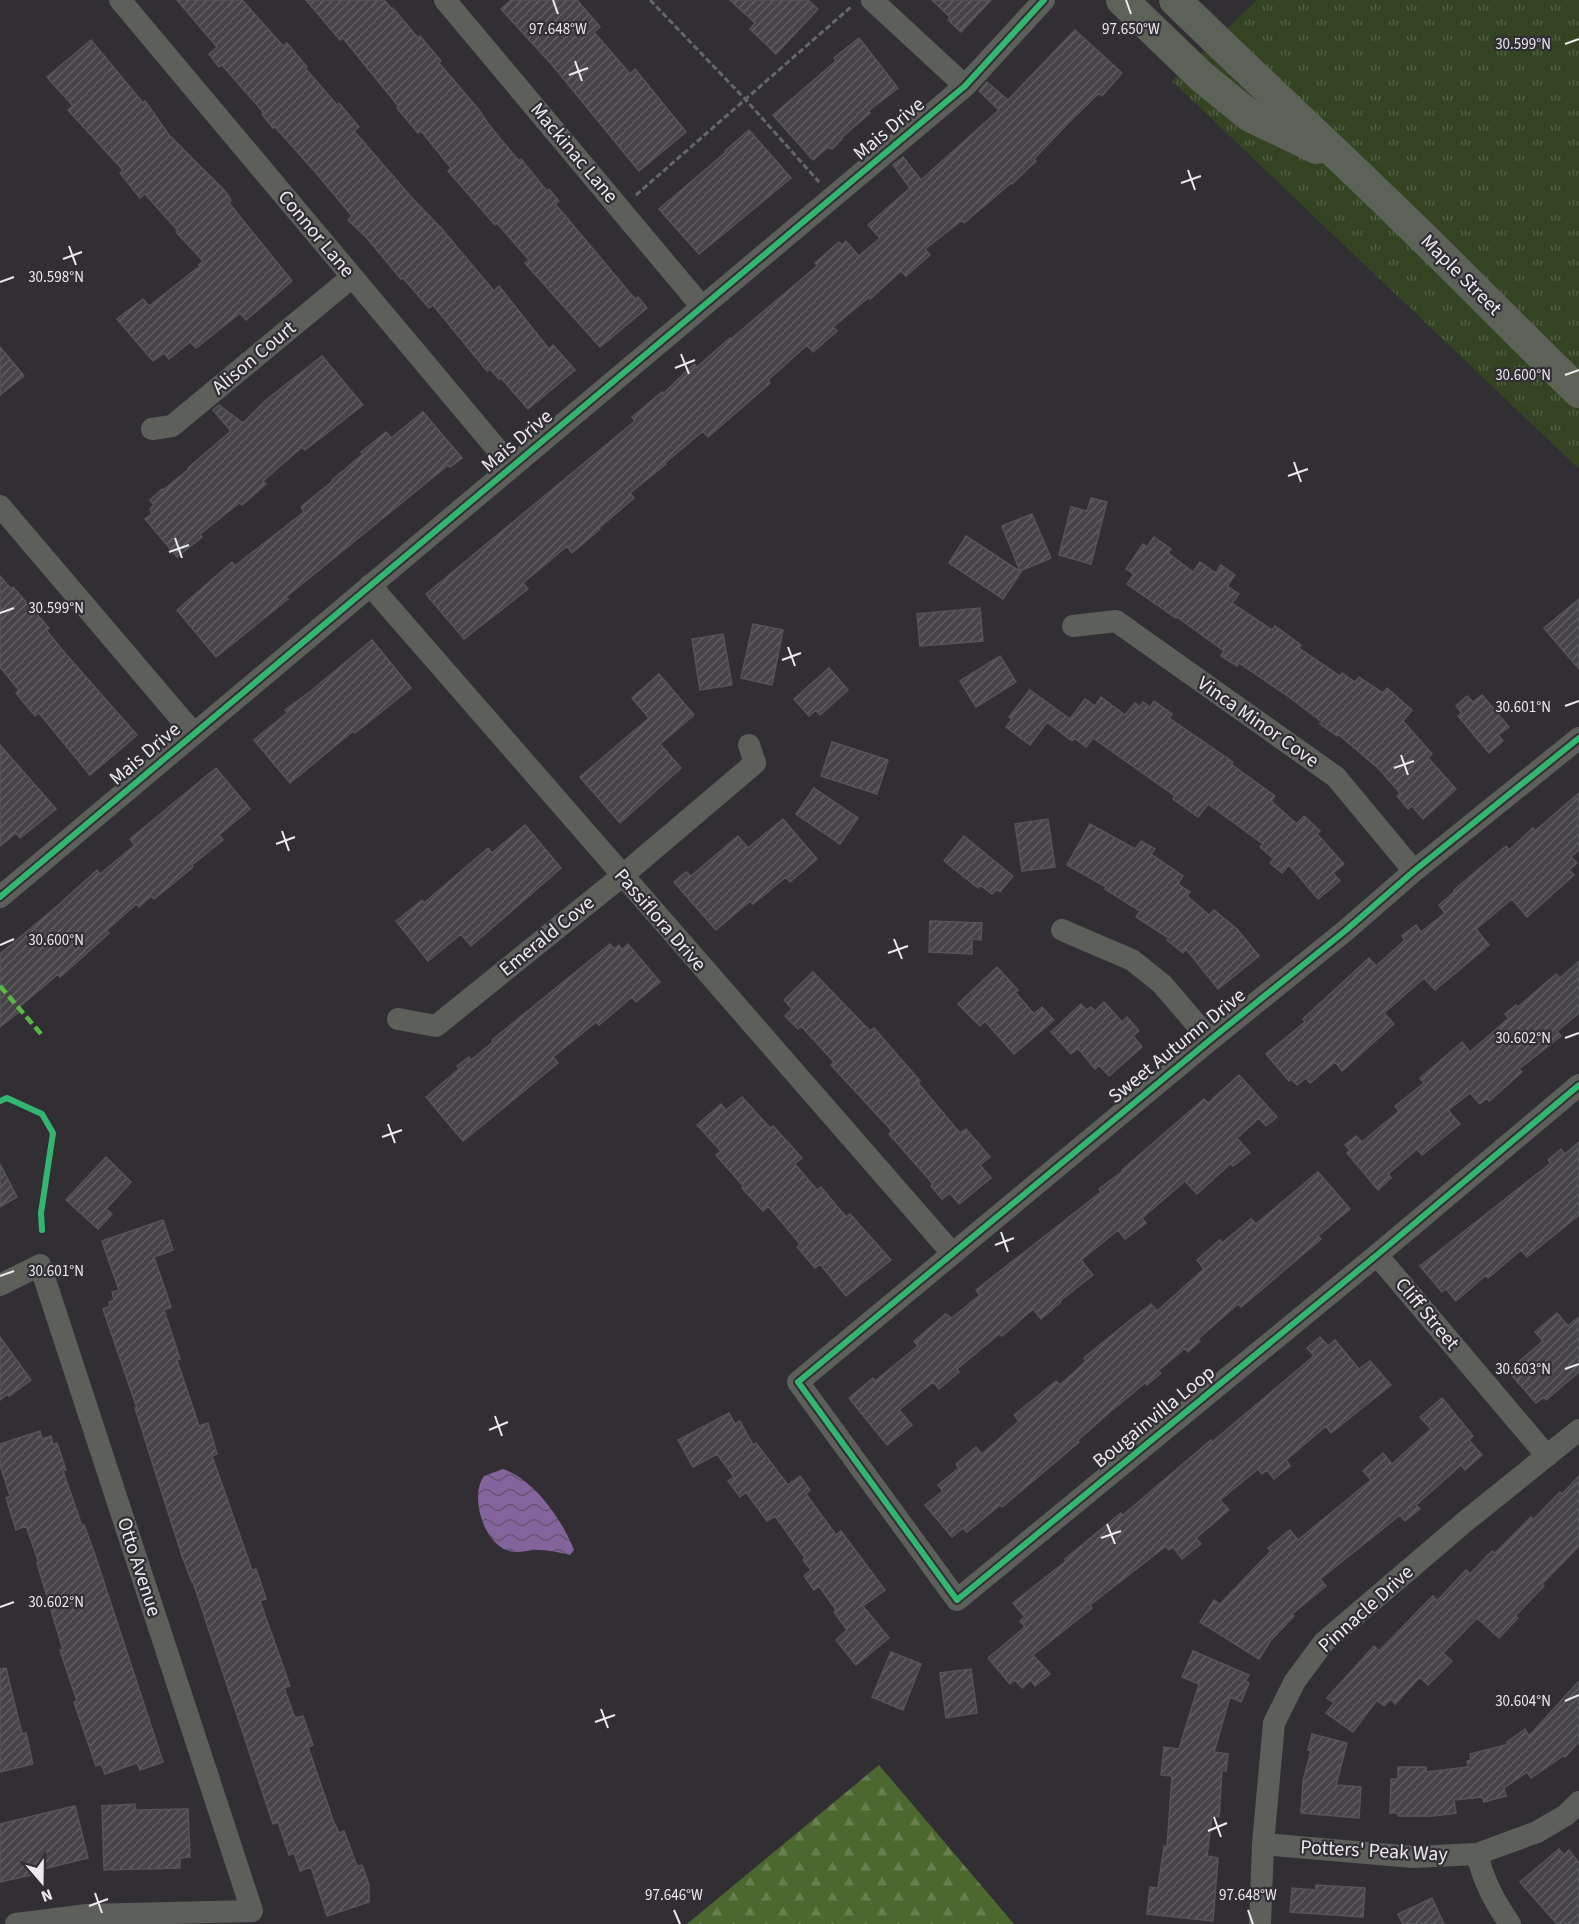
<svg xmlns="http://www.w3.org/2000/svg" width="1579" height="1924" viewBox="0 0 1579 1924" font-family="'Source Sans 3',sans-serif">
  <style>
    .grass { fill: url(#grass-tufts) }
    .forest { fill: url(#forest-firs) }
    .water { fill: url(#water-waves) }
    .building { fill: url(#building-hatch); stroke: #565458; stroke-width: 1.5 }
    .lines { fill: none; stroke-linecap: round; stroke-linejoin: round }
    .path { stroke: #676865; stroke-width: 3; stroke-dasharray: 6 3; stroke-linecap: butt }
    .street { stroke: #5d605a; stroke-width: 22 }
    .secondary { stroke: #5d6259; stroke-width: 32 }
    .quiet { stroke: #58b947; stroke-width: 4.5; stroke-dasharray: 9 4.5; stroke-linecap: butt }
    .cycleway-casing { stroke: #322e35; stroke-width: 10 }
    .cycleway { stroke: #33b770; stroke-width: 6 }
    .ticks { fill: none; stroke: #eceaee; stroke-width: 2 }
    .labels { text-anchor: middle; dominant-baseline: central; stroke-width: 4.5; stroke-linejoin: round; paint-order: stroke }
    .street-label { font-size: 20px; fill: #eceaee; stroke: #322e35 }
    .ticks-label { font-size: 15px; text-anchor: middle; fill: #eceaee; stroke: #322e35; stroke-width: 4.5; stroke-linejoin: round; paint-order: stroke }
  </style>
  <defs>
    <pattern id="grass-tufts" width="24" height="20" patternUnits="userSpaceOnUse" patternTransform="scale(1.5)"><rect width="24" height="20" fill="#344423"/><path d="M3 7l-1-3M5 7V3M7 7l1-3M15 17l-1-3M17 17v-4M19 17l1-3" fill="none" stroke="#525f43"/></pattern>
    <pattern id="forest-firs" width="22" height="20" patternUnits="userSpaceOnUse" patternTransform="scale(1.5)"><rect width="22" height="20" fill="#4d682f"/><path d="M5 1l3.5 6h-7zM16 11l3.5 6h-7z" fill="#677e4d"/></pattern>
    <pattern id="water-waves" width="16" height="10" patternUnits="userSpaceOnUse" patternTransform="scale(1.5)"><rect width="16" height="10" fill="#84649d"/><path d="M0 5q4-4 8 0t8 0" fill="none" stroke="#665572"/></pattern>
    <pattern id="building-hatch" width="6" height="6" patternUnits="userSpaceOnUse" patternTransform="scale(1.5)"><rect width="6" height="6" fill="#464447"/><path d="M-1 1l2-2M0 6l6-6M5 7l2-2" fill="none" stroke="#615f62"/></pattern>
  </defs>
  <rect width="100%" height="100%" fill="#322f34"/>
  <path class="grass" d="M1257,0H1579V469L1172,81Z"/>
  <path class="forest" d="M879,1765L1014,1924H687Z"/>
  <path class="water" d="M503,1469C534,1480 559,1516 572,1545L574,1550L570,1555C559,1552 548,1550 537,1550C528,1550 518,1554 509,1551C484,1544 469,1497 484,1476Z"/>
  <path class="building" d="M177,0H242L283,46L287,43L307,67L305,68L337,105L339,103L359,127L354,131L413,199L441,228L494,291L499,286L549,349L553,345L575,370L528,409L501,378L499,379L490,369L487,371L433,305L429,308L403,278L401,279L366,237L348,220L352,216L317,174L274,126L273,128L262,114L264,113L222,65L219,67L209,54L217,47Z
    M306,0H384L392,9L393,8L418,38L420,36L441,61L439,63L479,110L489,125L519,161L521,159L547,191L549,189L559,201L555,204L567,218L635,299L638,297L647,308L600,347L525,263L529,260L497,223L495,225L448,171L451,168L421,131L418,133L397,108L399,107L343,38L340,40Z
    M511,0H577L600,27L594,32L630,74L635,69L686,132L639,171L553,66L501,9Z
    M730,0H808L818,9L776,54L750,29L755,23Z
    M932,0H991L961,32L948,20L950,17Z
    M1075,30L1122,73L1102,96L1099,93L1069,122L1034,159L1036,161L1012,184L1011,183L964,223L962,220L925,249L930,255L906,276L901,271L870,299L869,297L833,327L837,331L813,352L807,345L768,380L770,383L708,437L703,431L665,463L666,464L630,493L634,498L599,528L600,529L572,553L567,546L523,583L528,589L464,639L426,594L635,421L632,417L662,392L663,394L694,364L697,367L730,338L731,339L817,266L815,263L839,242L842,245L846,241L859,256L880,238L868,225L910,188L893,165L903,157L921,180L999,110L979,91L987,82L1008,100Z
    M859,38L898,88L868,111L870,113L841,138L842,139L832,149L828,147L813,160L773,115L836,61L834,58Z
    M91,40L143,103L145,101L169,135L225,191L231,200L229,203L292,281L246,320L240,313L196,348L190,342L169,359L164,353L153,361L117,319L143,299L149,306L200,266L199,265L203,261L176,232L178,231L145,194L140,198L120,173L123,170L68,110L73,106L47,77Z
    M749,130L791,178L699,254L659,209L726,152L725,151Z
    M0,347L24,376L0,395Z
    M322,356L363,405L305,450L302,447L263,481L266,484L242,505L239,503L200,534L202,537L177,557L145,519L152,514L150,509L154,505L150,500L162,489L163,490L189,469L188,468L231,431L213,410L219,405L243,423L265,401Z
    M423,412L462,458L450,467L448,465L286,597L288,599L216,657L177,610L232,562L235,566L304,512L301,507L333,481L332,480L363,454L361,452L386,432L391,438Z
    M1091,498L1107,502L1091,564L1059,555L1071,507L1087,511Z
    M1032,514L1051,558L1020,571L1002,526Z
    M966,536L1021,572L1003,599L949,563Z
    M1154,537L1171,549L1168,553L1193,572L1200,562L1216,573L1221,565L1235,575L1227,586L1239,594L1232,603L1272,630L1275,626L1301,645L1299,648L1340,676L1342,673L1355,682L1359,677L1383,693L1387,688L1412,710L1403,721L1432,754L1428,758L1456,789L1423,819L1412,806L1408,809L1397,796L1400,793L1378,768L1338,734L1337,736L1320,724L1322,722L1289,697L1239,663L1237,666L1221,656L1224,651L1177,617L1176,618L1127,584L1134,574L1126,569L1143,544L1147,547Z
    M0,576L11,589L13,587L49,628L46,630L63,651L137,735L90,775L39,713L35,716L16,693L19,690L0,667Z
    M1579,599V669L1544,628Z
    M980,608L983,641L920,646L917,614Z
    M753,624L783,630L772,685L741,678Z
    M723,634L732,685L700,690L692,639Z
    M372,640L411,688L355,733L353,731L290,783L254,740L287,713L285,710L311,691Z
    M1000,656L1016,682L976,707L960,681Z
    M829,668L848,690L820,715L816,710L809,716L794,699Z
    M659,674L694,715L660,744L681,768L620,823L580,777L649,718L632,698Z
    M1030,690L1070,719L1085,699L1095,706L1101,697L1125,715L1135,703L1140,707L1143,702L1150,707L1154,701L1172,714L1169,718L1233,762L1231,764L1275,796L1271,801L1297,824L1304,816L1320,831L1317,834L1344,864L1333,873L1340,881L1318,899L1289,865L1282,873L1270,863L1274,859L1260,847L1263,844L1208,804L1198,817L1173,799L1175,796L1093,738L1086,747L1074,738L1072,741L1047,722L1030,745L1006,727L1012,719L1009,717Z
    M1482,695L1509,727L1498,735L1503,741L1489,753L1458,716L1462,713L1456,706L1467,696L1473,702Z
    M832,742L888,760L877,794L821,776Z
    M0,745L56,809L20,838L16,833L0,846Z
    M216,768L250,809L219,835L223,840L192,865L193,867L154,899L151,896L139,907L136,904L106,931L109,933L60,977L58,974L18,1008L20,1011L0,1027V954L55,908L97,870L100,874L135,845L130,839Z
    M814,788L858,818L840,844L796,814Z
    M1579,793V850L1571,857L1577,863L1569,870L1574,875L1527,917L1512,899L1476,929L1489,945L1435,990L1424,978L1384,1013L1394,1024L1342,1071L1335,1062L1310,1083L1306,1078L1297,1085L1291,1079L1289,1081L1266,1054L1305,1022L1303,1019L1369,958L1376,966L1405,940L1402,936L1416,925L1421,932L1445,913L1439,905L1455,891L1454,890L1506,846L1509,850L1533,828L1535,831Z
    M783,819L817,859L790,882L786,877L753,904L750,901L716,930L674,882L686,872L691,876L738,836L748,848Z
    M1048,819L1055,867L1022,871L1015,824Z
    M1090,824L1135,849L1141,841L1155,849L1151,854L1183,876L1178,884L1190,892L1187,896L1209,915L1214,910L1237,929L1259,956L1218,989L1186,949L1183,953L1167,940L1169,938L1136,917L1140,911L1105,889L1106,887L1067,865Z
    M525,825L561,868L471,946L461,934L428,961L396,921L422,900L424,903L488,848L492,853Z
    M964,836L1013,876L1000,892L997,889L992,894L980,885L978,888L944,861Z
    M930,921L982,923L981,940L972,939V954L929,952Z
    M610,944L614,949L619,945L622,950L628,944L660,982L636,1002L632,997L599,1025L596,1022L553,1057L558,1063L463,1141L426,1097L459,1069L457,1066L469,1057L471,1060L493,1042L492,1040Z
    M1579,961V1013L1557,1031L1561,1036L1519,1069L1522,1072L1489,1101L1487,1098L1480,1104L1470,1093L1448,1110L1460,1124L1422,1155L1417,1149L1388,1174L1391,1178L1378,1190L1347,1153L1350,1150L1345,1145L1356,1136L1362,1142L1399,1111L1395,1106L1424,1083L1420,1078L1462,1042L1470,1052L1509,1018L1505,1014L1516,1005L1518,1007L1556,974L1560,978Z
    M997,967L1018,990L1015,992L1034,1014L1042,1007L1054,1020L1014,1054L985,1021L980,1026L958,1004Z
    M813,972L870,1031L874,1028L920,1081L918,1083L960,1133L966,1129L990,1157L980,1165L991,1178L959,1204L950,1193L942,1199L931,1186L933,1184L889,1134L892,1131L831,1065L834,1062L801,1026L798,1029L785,1016L792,1009L784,1000Z
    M1104,1002L1122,1022L1127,1017L1139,1031L1133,1036L1142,1047L1109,1076L1099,1065L1095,1069L1078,1048L1071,1054L1051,1032L1081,1004L1086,1010L1091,1007L1095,1011Z
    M1239,1075L1277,1117L1266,1126L1259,1118L1237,1138L1250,1153L1233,1166L1231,1163L1197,1194L1185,1181L1142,1218L1146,1223L1125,1239L1118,1230L1081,1260L1093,1275L1060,1301L1061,1302L1041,1319L1033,1309L1002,1336L999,1334L957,1369L959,1372L939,1389L933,1382L899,1410L912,1425L887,1445L849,1398L873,1378L875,1381L918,1346L914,1341L946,1314L952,1318L980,1295L976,1290L1101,1192L1099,1189L1123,1171L1122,1170L1204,1099L1208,1103Z
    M742,1097L770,1128L773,1126L802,1158L795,1164L817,1190L821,1187L846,1217L850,1214L891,1260L846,1296L820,1264L815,1268L797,1247L800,1244L768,1206L763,1211L742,1188L744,1187L716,1155L721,1151L697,1125L721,1104L726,1110Z
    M1579,1142V1215L1527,1257L1521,1250L1488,1278L1486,1275L1456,1301L1446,1289L1442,1292L1420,1266L1551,1163L1548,1160L1561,1149L1565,1154Z
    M106,1157L131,1182L106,1209L112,1214L98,1229L66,1200Z
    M0,1164L17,1197L0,1207Z
    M1318,1172L1350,1209L1318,1236L1321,1239L1241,1307L1238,1304L1198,1339L1200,1341L1188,1352L1185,1348L1158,1371L1161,1373L1147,1385L1145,1383L1111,1411L1078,1440L1079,1442L1002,1507L1000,1505L967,1532L963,1528L952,1537L925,1505L943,1491L938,1485L959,1468L956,1464L976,1447L982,1454L1019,1421L1014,1415L1039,1395L1056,1381L1060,1385L1086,1361L1084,1358L1129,1321L1151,1304L1157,1311L1204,1269L1197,1260L1220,1240L1222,1243L1251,1219L1256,1224Z
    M163,1220L173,1250L154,1257L171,1307L164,1310L180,1359L177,1360L199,1426L208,1423L217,1454L212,1456L252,1570L256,1569L266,1599L260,1601L290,1686L284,1688L295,1718L303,1716L313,1745L308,1747L333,1820L339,1833L344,1831L357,1866L362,1865L369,1885V1902L327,1916L311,1867L300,1871L294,1853L289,1855L278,1822L273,1824L193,1582H192L182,1556L135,1408H137L103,1309L110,1306L109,1302L114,1300L112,1292L119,1290L102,1241Z
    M1557,1313L1568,1326L1579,1317V1372L1546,1400L1544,1397L1536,1403L1508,1371L1543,1341L1535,1332Z
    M0,1337L31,1380L9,1396L8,1394L0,1400Z
    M1320,1337L1328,1346L1335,1340L1359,1369L1370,1361L1391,1385L1331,1433L1326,1426L1286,1460L1290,1466L1274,1479L1267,1470L1262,1474L1258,1469L1220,1500L1229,1510L1196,1538L1201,1544L1182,1559L1173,1547L1169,1550L1166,1546L1090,1605L1092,1608L1033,1655L1050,1674L1035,1686L1031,1680L1022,1688L1015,1680L1010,1684L988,1658L1025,1627L1020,1621L1025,1617L1013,1603L1066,1561L1065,1559L1121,1513L1123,1515L1211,1440L1212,1442L1314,1356L1307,1348Z
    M1442,1398L1473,1436L1469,1440L1482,1455L1465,1470L1461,1465L1416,1505L1420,1509L1405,1521L1400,1515L1320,1579L1326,1586L1292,1614L1294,1616L1271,1640L1259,1659L1200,1622L1214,1600L1220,1604L1271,1551L1268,1548L1290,1530L1298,1540L1371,1480L1363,1471L1383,1453L1392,1464L1431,1429L1420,1417Z
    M729,1413L735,1424L740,1421L753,1445L756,1443L788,1485L800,1476L810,1490L806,1494L836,1535L841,1531L885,1590L863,1606L889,1638L856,1665L836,1640L847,1630L834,1612L836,1610L819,1586L814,1590L804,1576L811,1570L803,1560L805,1558L775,1516L767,1521L746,1492L740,1497L728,1481L734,1477L717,1454L693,1467L678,1440Z
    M40,1431L42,1439L51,1436L53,1445L57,1443L66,1470L63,1471L82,1526L84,1525L94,1552L163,1762L140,1770L137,1763L105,1774L101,1764L96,1766L74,1702L77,1701L60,1650H63L37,1563H39L26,1526L16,1530L6,1498L10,1496L0,1465V1444Z
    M1579,1476V1546L1542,1584L1544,1586L1515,1616L1518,1618L1499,1638L1477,1618L1443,1653L1452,1661L1428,1685L1420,1677L1395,1704L1391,1699L1384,1706L1377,1700L1353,1732L1326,1713L1334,1703L1327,1698L1374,1646L1379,1651L1433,1596L1437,1601L1466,1570L1470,1574L1492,1551L1495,1553L1531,1517L1533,1520L1560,1492L1562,1494Z
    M1193,1651L1249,1675L1245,1681L1249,1683L1241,1702L1230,1697L1214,1752L1228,1754L1226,1771L1222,1770L1219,1817L1212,1816L1207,1856L1218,1858L1213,1921L1147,1914L1150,1887L1158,1888L1164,1846L1167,1847L1172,1776L1161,1775L1164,1747L1179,1749L1199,1684L1182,1677Z
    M891,1652L921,1664L903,1710L872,1697Z
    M6,1668L22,1734L26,1733L33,1764L0,1772V1669Z
    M971,1669L977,1713L946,1718L940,1673Z
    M1579,1681V1742L1565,1757L1563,1756L1531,1778L1527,1772L1504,1788L1506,1796L1484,1802L1482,1797L1454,1800L1456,1813L1433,1816H1398V1813H1390L1391,1779H1398V1767H1426V1772L1468,1767L1467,1761L1471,1760L1470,1754L1509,1744L1507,1742L1525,1729L1529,1736Z
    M1312,1734L1347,1743L1336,1785L1361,1787L1359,1818L1301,1813L1303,1781L1311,1751L1308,1750Z
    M135,1804V1810L188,1809L190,1857L180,1858V1868L104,1870L102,1806Z
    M75,1806L88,1858L35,1871L36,1874L0,1882V1824Z
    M1559,1849L1564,1855L1569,1850L1579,1863V1924H1557L1520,1882Z
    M1316,1885L1365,1888L1363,1917L1290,1912L1292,1888L1316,1890Z
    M1432,1898L1444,1924H1403L1398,1914Z"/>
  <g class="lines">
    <path class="path" d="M650,0L745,99L819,182
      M636,195L852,6"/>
    <path class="street" d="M120,0L512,467
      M445,0L702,307
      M872,0L965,86
      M152,429L172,426L352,277
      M0,506L194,734
      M370,585L952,1253
      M1073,626L1116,621L1336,777L1414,871
      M1579,738L1414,871L1345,931L1210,1040L798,1382L957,1600L1377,1255L1579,1085
      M0,897L965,86L1044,0
      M1062,930L1132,960L1162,984L1210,1040
      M398,1019L436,1026L622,876L755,763L749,745
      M1377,1255L1547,1456
      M0,1285L40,1265L252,1911L87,1915L16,1924
      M1263,1844L1413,1857L1477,1854L1537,1832L1566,1815L1579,1802
      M1477,1854C1484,1882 1494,1901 1510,1924
      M1260,1924L1263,1844L1274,1723L1295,1681L1324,1642L1467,1520L1579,1430"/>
    <path class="secondary" d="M1122,0L1202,77L1250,116L1317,148
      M1175,0C1250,73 1327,144 1402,217C1461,274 1519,334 1579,392"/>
    <path class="quiet" d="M0,986L41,1034"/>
    <defs>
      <path id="cycleway" d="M1579,738L1414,871L1345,931L1210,1040L798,1382L957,1600L1377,1255L1579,1085
        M0,897L965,86L1044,0
        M0,1101L7,1098L42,1114L53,1133L41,1213L42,1230"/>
    </defs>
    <use href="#cycleway" class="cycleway-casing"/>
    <use href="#cycleway" class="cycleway"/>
  </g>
  <path class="ticks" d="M553,0L558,14M1126,0L1131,14M1565,44L1579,39M575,61L582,81M569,75L588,68M1188,170L1195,190M1181,183L1201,176M69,246L76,265M63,259L82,252M0,282L14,277M681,354L689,374M675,368L695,360M1565,375L1579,370M1294,462L1301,482M1288,476L1308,469M175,538L182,558M169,552L189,545M0,613L14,608M788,647L795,666M782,660L801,653M1565,706L1579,701M1401,755L1408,775M1394,768L1414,761M282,831L289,851M276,844L295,837M894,939L902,959M0,945L14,939M888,953L908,946M1565,1038L1579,1033M388,1124L395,1143M382,1137L402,1130M1001,1232L1008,1252M995,1245L1014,1238M0,1276L14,1271M1565,1369L1579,1364M495,1416L502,1436M489,1430L508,1422M1107,1524L1115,1544M1101,1538L1121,1531M0,1607L14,1602M1565,1701L1579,1695M601,1709L608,1728M595,1722L615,1715M1214,1817L1221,1837M1208,1831L1227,1823M95,1893L102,1913M89,1906L108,1899M674,1910L680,1924M1248,1910L1253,1924"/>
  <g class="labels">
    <g class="street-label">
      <text transform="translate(889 129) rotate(-40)">Mais Drive</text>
      <text transform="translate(574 153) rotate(50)">Mackinac Lane</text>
      <text transform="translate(316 234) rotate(50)">Connor Lane</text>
      <text transform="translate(1461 275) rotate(45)">Maple Street</text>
      <text transform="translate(254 358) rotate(-40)">Alison Court</text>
      <text transform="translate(517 441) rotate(-40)">Mais Drive</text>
      <text transform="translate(1258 722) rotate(35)">Vinca Minor Cove</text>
      <text transform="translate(145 754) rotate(-40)">Mais Drive</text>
      <text transform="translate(660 920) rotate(49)">Passiflora Drive</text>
      <text transform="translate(547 936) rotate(-39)">Emerald Cove</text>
      <text transform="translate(1177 1046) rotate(-39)">Sweet Autumn Drive</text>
      <text transform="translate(1427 1314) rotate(50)">Cliff Street</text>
      <text transform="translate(1154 1417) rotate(-39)">Bougainvilla Loop</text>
      <text transform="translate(139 1567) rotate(72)">Otto Avenue</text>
      <text transform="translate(1366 1609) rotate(-42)">Pinnacle Drive</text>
      <text transform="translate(1374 1851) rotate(3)">Potters' Peak Way</text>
    </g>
  </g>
  <g class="ticks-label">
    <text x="558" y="34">97.648°W</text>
    <text x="1131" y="34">97.650°W</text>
    <text x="1523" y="49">30.599°N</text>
    <text x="56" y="282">30.598°N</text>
    <text x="1523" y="380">30.600°N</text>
    <text x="56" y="613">30.599°N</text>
    <text x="1523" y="712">30.601°N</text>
    <text x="56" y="945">30.600°N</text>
    <text x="1523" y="1043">30.602°N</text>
    <text x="56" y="1276">30.601°N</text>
    <text x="1523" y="1374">30.603°N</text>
    <text x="56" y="1607">30.602°N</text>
    <text x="1523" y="1706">30.604°N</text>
    <text x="674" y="1900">97.646°W</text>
    <text x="1248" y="1900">97.648°W</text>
  </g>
  <g transform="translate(42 1882) rotate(160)" stroke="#322e35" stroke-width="4.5" paint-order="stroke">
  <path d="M0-4.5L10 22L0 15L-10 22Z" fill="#eceaee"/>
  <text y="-9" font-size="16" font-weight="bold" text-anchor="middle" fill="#eceaee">N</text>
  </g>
</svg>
